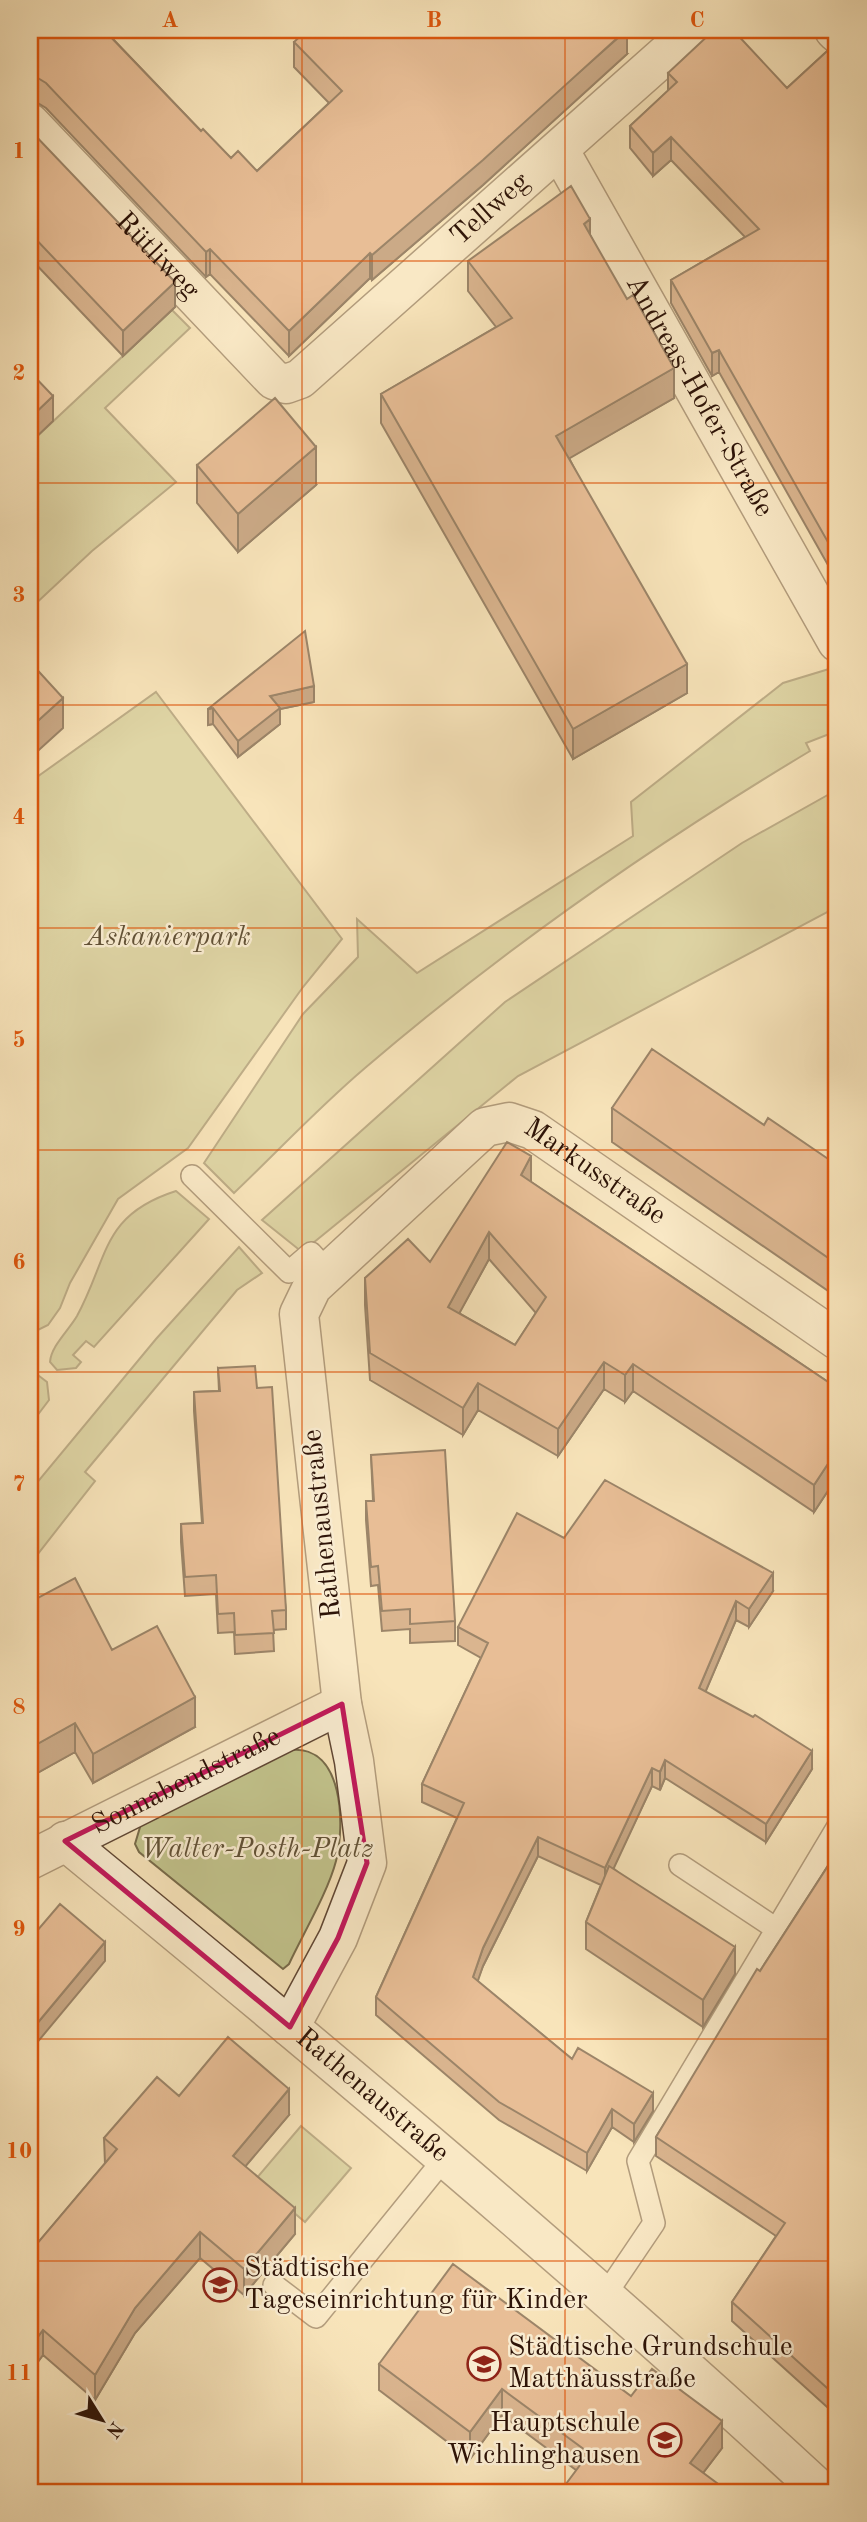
<svg xmlns="http://www.w3.org/2000/svg" width="867" height="2522" viewBox="0 0 867 2522" font-family="'Old Standard TT',serif">
  <style>
    .green { fill: #c2c38c; stroke: #786b4a; stroke-width: 2 }
    .lines { fill: none; stroke-linecap: round; stroke-linejoin: round }
    .lane-casing { stroke: #604734; stroke-width: 24 }
    .street-casing { stroke: #604734; stroke-width: 41 }
    .lane { stroke: #faedd2; stroke-width: 21 }
    .street { stroke: #faedd2; stroke-width: 38 }
    .wall { fill: #b77c5b; stroke: #2d1307; stroke-width: 2; fill-rule: evenodd }
    .shaded-wall { fill: #95654a; stroke: #2d1307; stroke-width: 2 }
    .building { fill: #d5906a; stroke: #2d1307; stroke-width: 2; fill-rule: evenodd }
    .marked { fill: none; stroke: #c2185b; stroke-width: 5; stroke-linejoin: round }
    .grid { fill: none; stroke: #df560c; stroke-width: 2; stroke-opacity: 0.55 }
    .labels { text-anchor: middle; dominant-baseline: central; stroke-width: 5; stroke-linejoin: round; paint-order: stroke }
    .street-label { font-size: 28px; fill: #2d1307; stroke: #faedd2 }
    .park-label { font-size: 28px; font-style: italic; fill: #615136; stroke: #faedd2 }
    .poi-label { font-size: 28px; fill: #2d1307; stroke: #faedd2; text-anchor: start }
    .neatline { fill: none; stroke: #df560c; stroke-width: 2.5 }
    .grid-label { font-size: 23px; text-anchor: middle; font-weight: bold; fill: #df560c }
  </style>
  <rect width="100%" height="100%" fill="#f8e4ba"/>
  <filter id="stains"><feTurbulence type="fractalNoise" baseFrequency=".00286" numOctaves="4"/><feColorMatrix values="0 0 0 0 .2 0 0 0 0 .09 0 0 0 0 .02 0 0 0 .5 -.17"/></filter>
  <radialGradient id="worn" r=".72"><stop offset=".6" stop-color="#630" stop-opacity="0"/><stop offset="1" stop-color="#630" stop-opacity=".3"/></radialGradient>
  <path class="green" d="M172,310L190,328L105,408L176,482L92,551L30,609V443Z
    M829,669L837,684V731L806,743L810,751C653,845 504,949 365,1068C319,1107 277,1152 234,1193L204,1163L303,1014L358,957L357,919L417,973L633,836L631,802L783,683Z
    M156,692L342,939L303,987L188,1148L118,1199L70,1283L60,1308L48,1325L30,1334V782Z
    M833,792L837,799V907L518,1076L302,1252L262,1220L505,1002L742,843Z
    M176,1191L209,1219L94,1347L86,1341L73,1355L81,1362L76,1368L57,1370L50,1362C51,1346 69,1330 77,1316C109,1257 101,1215 176,1191Z
    M239,1247L262,1273L237,1290L85,1472L95,1481L30,1564V1491L156,1339Z
    M30,1369L47,1382L49,1400L30,1425Z
    M291,1750C344,1745 345,1826 336,1861C328,1892 303,1934 289,1964L283,1969L139,1852L135,1844L141,1824Z
    M301,2126L351,2168L305,2222L255,2180Z"/>
  <g class="lines">
    <defs>
      <path id="lane" d="M192,1176L289,1272L311,1253L328,1272
        M680,1865L778,1930
        M274,2285L316,2317L444,2159
        M604,2297L654,2223L638,2161L837,1828"/>
      <g id="street">
        <path d="M834,30L837,33"/>
        <path id="s1" d="M30,123L274,380L286,384L300,379L693,30"/>
        <path id="s2" d="M560,151L837,642"/>
        <path id="s3" d="M65,1841C322,2052 578,2266 822,2492"/>
        <path id="s4" d="M30,1860L342,1704"/>
        <path id="s5" d="M290,2027L338,1938L367,1863L354,1761L342,1704L299,1314L312,1287L485,1127L509,1122L533,1130L837,1340"/>
      </g>
    </defs>
    <use href="#lane" class="lane-casing"/>
    <use href="#street" class="street-casing"/>
    <use href="#lane" class="lane"/>
    <use href="#street" class="street"/>
  </g>
  <path class="wall" d="M30,30L112,38L201,131L231,158L257,171L329,103L294,67V42L627,54L483,185L372,280L370,278L289,356L210,274L206,277L46,108L36,102H30Z
    M837,42V581L719,372L712,376L671,303V280L745,237L671,160L653,176L630,148V126L668,91V73L787,88Z
    M30,130L175,307L123,356L30,258Z
    M590,235L674,398L569,458L687,693L573,759L381,423V394L496,327L468,291V261Z
    M197,465L316,485L238,552L197,503Z
    M314,702L280,709V724L238,757L213,724L208,725V709Z
    M612,1108L764,1125L837,1165V1297L612,1142Z
    M531,1182L837,1388V1477L814,1512L633,1391L625,1402L604,1389L558,1456L478,1410L463,1435L370,1380L365,1305V1278L430,1262ZM489,1259L536,1313L515,1345L459,1313Z
    M218,1368L257,1388L286,1610V1629L273,1630L274,1651L235,1654L234,1632L218,1633L216,1594L185,1596L181,1542V1524L202,1523L194,1411V1392L219,1391Z
    M371,1455L455,1621V1641L410,1643V1629L382,1631L378,1585L371,1586L366,1520V1501H373Z
    M564,1538L773,1591L749,1627L736,1620L705,1692L812,1769L766,1842L665,1778L660,1790L652,1786L613,1868L735,1974L703,2027L586,1949V1922L601,1885L538,1856L483,1966L477,1981L572,2059L653,2111L634,2142L612,2127L587,2171L499,2120L376,2015V1997L457,1818L422,1802V1784L481,1658L458,1645V1627Z
    M30,1602L112,1650L195,1727L93,1783L75,1752L30,1777Z
    M837,1852V2416L732,2321V2302L776,2236L656,2156V2137L760,1971Z
    M179,2096L289,2115L245,2166L295,2234L244,2295L200,2258L135,2333L95,2400L43,2355L31,2371H30V2252L105,2164L104,2138Z
    M379,2364L631,2396L722,2448L703,2473L576,2470L502,2415L470,2459L379,2390Z"/>
  <path class="shaded-wall" d="M99,30H120L99,49Z
    M627,30V54L483,185L372,280V255Z
    M671,137V160L653,176V153Z
    M590,219V249L584,224Z
    M210,249V274L206,277V252Z
    M370,253V278L289,356V331Z
    M175,282V307L123,356V331Z
    M719,350V372L712,376V353Z
    M674,368V398L556,466V436Z
    M53,396V421L30,443V418Z
    M316,447V485L238,552V514Z
    M687,664V693L573,759V729Z
    M314,686V702L280,709V724L238,757V741L270,696Z
    M63,698V728L30,758V728Z
    M213,708V724L208,725V709Z
    M531,1156V1183L521,1175Z
    M489,1232V1259L448,1334V1307Z
    M604,1362V1389L558,1456V1429Z
    M633,1364V1391L625,1402V1375Z
    M478,1383V1410L463,1435V1408Z
    M837,1450V1477L814,1512V1485Z
    M773,1573V1591L749,1627V1609Z
    M736,1601V1620L699,1707V1688Z
    M195,1697V1727L93,1783V1754Z
    M75,1723V1752L30,1777V1748Z
    M812,1751V1769L766,1842V1824Z
    M665,1760V1778L660,1790V1772Z
    M652,1768V1786L605,1887V1868Z
    M538,1837V1856L483,1966L473,1995V1977L483,1948Z
    M105,1942V1961L30,2051V2032Z
    M735,1947V1974L703,2027V2000Z
    M289,2089V2115L233,2181V2156Z
    M653,2093V2111L634,2142V2124Z
    M612,2109V2127L587,2171V2153Z
    M295,2208V2234L244,2295V2269Z
    M200,2232V2258L135,2333L95,2400V2375L135,2308Z
    M43,2330V2355L31,2371V2346Z
    M502,2389V2415L470,2459V2432Z
    M722,2421V2448L690,2490V2463Z"/>
  <path class="building" d="M30,30H104L201,131L203,129L231,158L238,151L257,171L342,91L294,42L307,30H626L483,160L372,255L370,253L289,331L210,249L206,252L46,83L36,77H30Z
    M714,30H733L787,88L837,42V558L719,350L712,353L671,280L759,229L671,137L653,153L630,126L677,82L668,73Z
    M30,130L175,282L123,331L30,233Z
    M571,186L590,219L584,224L627,299L633,295L674,368L556,436L687,664L573,729L381,394L512,318L468,261Z
    M30,372L53,396L30,418Z
    M275,398L316,447L238,514L197,465Z
    M305,631L314,686L270,696L280,708L238,741L213,708L208,709Z
    M30,662L63,698L30,728Z
    M652,1049L764,1125L768,1118L837,1165V1264L612,1108Z
    M507,1142L531,1156L521,1175L837,1388V1450L814,1485L633,1364L625,1375L604,1362L558,1429L478,1383L463,1408L370,1353L365,1278L408,1239L430,1262ZM489,1232L546,1297L515,1345L448,1307Z
    M255,1366L257,1388L272,1387L286,1610L272,1611L274,1633L235,1635L234,1613L218,1614L216,1575L185,1577L181,1524L203,1523L194,1392L220,1391L218,1368Z
    M445,1450L455,1621L410,1624V1609L382,1611L378,1566L371,1567L366,1501H374L371,1455Z
    M605,1480L773,1573L749,1609L736,1601L699,1688L753,1717L755,1715L812,1751L766,1824L665,1760L660,1772L652,1768L605,1868L538,1837L483,1948L473,1977L572,2059L578,2048L653,2093L634,2124L612,2109L587,2153L499,2102L376,1997L464,1803L422,1784L488,1643L458,1627L517,1513L564,1538Z
    M75,1578L112,1650L157,1626L195,1697L93,1754L75,1723L30,1748V1602Z
    M837,1852V2397L732,2302L785,2223L656,2137L757,1969L760,1971Z
    M609,1866L735,1947L703,2000L586,1922Z
    M60,1904L105,1942L30,2032V1939Z
    M228,2037L289,2089L233,2156L295,2208L244,2269L200,2232L135,2308L95,2375L43,2330L31,2346L30,2252L117,2149L104,2138L157,2077L179,2096Z
    M453,2264L631,2396L652,2369L722,2421L690,2463L729,2492H560L589,2453L502,2389L470,2432L379,2364Z"/>
  <path d="M0 0H867V2522H0ZM342,1704L367,1863L338,1938L290,2027L65,1841Z" fill="#f8e4ba" fill-opacity=".55" fill-rule="evenodd"/>
  <path class="marked" d="M342,1704L367,1863L338,1938L290,2027L65,1841Z"/>
  <path class="grid" d="M302,30V2492M565,30V2492M30,261H837M30,483H837M30,705H837M30,928H837M30,1150H837M30,1372H837M30,1594H837M30,1817H837M30,2039H837M30,2261H837"/>
  <defs>
    <symbol id="school-ring" viewBox="-11 -11 22 22"><circle r="9.5" fill="#faedd2" stroke="#8f2418" stroke-width="1.5"/><path d="M0-5L7-2L0 1L-7-2ZM-4 1L0 2.5L4 1V4Q0 6-4 4Z" fill="#8f2418"/></symbol>
  </defs>
  <g fill-rule="evenodd">
    <use href="#school-ring" x="201" y="2266" width="38" height="38"/>
    <use href="#school-ring" x="465" y="2345" width="38" height="38"/>
    <use href="#school-ring" x="646" y="2421" width="38" height="38"/>
  </g>
  <g class="labels">
    <g class="street-label">
      <text stroke="none"><textPath href="#s1" startOffset="637">Tellweg</textPath></text>
      <text stroke="none"><textPath href="#s1" startOffset="184">Rütliweg</textPath></text>
      <text stroke="none"><textPath href="#s2" startOffset="282">Andreas-Hofer-Straße</textPath></text>
      <text stroke="none"><textPath href="#s5" startOffset="1125">Markusstraße</textPath></text>
      <text transform="translate(323 1524) rotate(-96)">Rathenaustraße</text>
      <text stroke="none"><textPath href="#s4" startOffset="175">Sonnabendstraße</textPath></text>
      <text stroke="none"><textPath href="#s3" startOffset="399">Rathenaustraße</textPath></text>
    </g>
    <g class="park-label">
      <text x="168" y="938">Askanierpark</text>
      <text x="257" y="1850">Walter-Posth-Platz</text>
    </g>
    <g class="poi-label">
      <text x="244" y="2269">Städtische<tspan x="244" dy="32">Tageseinrichtung für Kinder</tspan></text>
      <text x="508" y="2348">Städtische Grundschule<tspan x="508" dy="32">Matthäusstraße</tspan></text>
      <text x="640" y="2424" text-anchor="end">Hauptschule<tspan x="640" dy="32">Wichlinghausen</tspan></text>
    </g>
  </g>
  <rect width="867" height="2522" fill="none" stroke="#f8e4ba" stroke-width="77"/>
  <g transform="translate(102 2420) rotate(127)" stroke="#faedd2" stroke-width="5" paint-order="stroke">
  <path d="M0-5L12 26L0 18L-12 26Z" fill="#2d1307"/>
  <text y="-10" font-size="19" font-weight="bold" text-anchor="middle" fill="#2d1307">N</text>
  </g>
  <rect x="38" y="38" width="790" height="2446" class="neatline"/>
  <g class="grid-label">
    <text x="170" y="27">A</text>
    <text x="434" y="27">B</text>
    <text x="697" y="27">C</text>
    <text x="19" y="158">1</text>
    <text x="19" y="380">2</text>
    <text x="19" y="602">3</text>
    <text x="19" y="824">4</text>
    <text x="19" y="1047">5</text>
    <text x="19" y="1269">6</text>
    <text x="19" y="1491">7</text>
    <text x="19" y="1714">8</text>
    <text x="19" y="1936">9</text>
    <text x="19" y="2158">10</text>
    <text x="19" y="2380">11</text>
  </g>
  <rect width="100%" height="100%" filter="url(#stains)"/>
  <rect width="100%" height="100%" fill="url(#worn)"/>
</svg>
